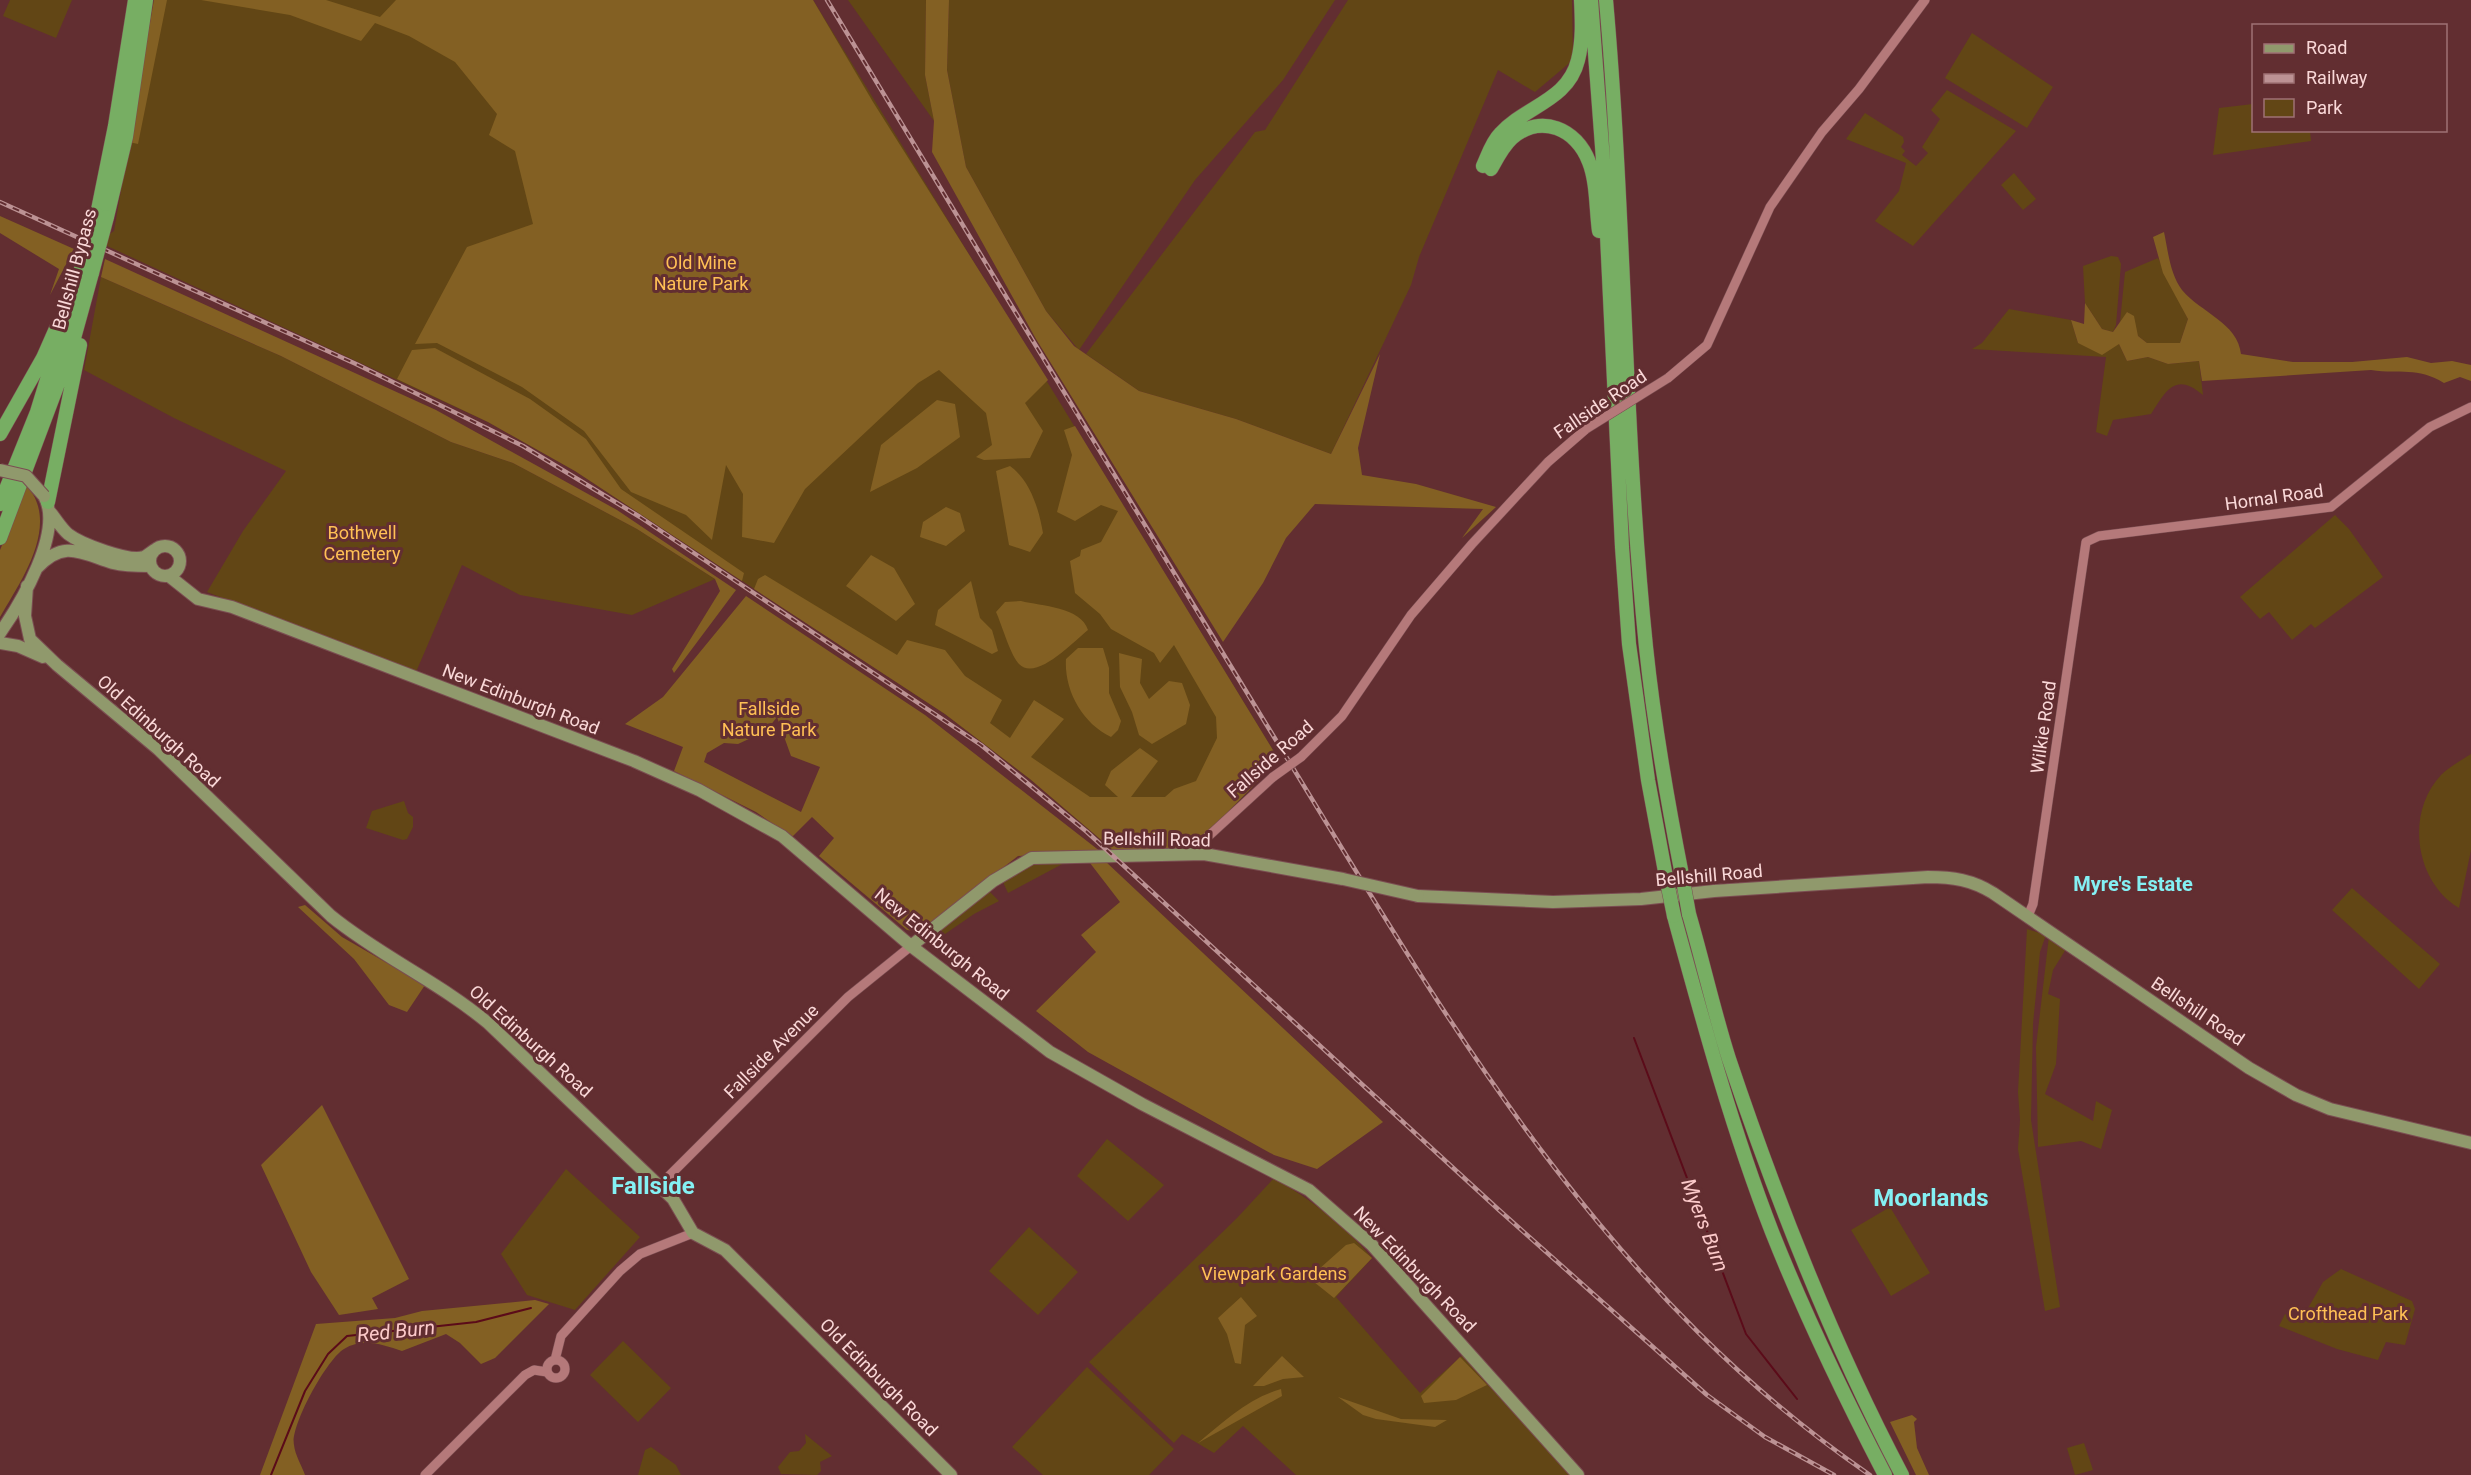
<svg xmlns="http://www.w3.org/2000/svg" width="2471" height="1475" viewBox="0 0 2471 1475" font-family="Roboto,sans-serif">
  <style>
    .green { fill: #624615 }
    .forest { fill: #836023; fill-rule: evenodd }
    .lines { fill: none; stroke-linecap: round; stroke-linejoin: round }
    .stream { stroke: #5b0b19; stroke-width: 2 }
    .minor-casing { stroke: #7b4e52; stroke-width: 10 }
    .major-casing { stroke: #7b4e52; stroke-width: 14 }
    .highway-casing { stroke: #7b4e52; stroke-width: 15 }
    .minor { stroke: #b5797a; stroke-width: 9 }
    .major { stroke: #90996c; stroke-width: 12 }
    .highway { stroke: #77ae63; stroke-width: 14 }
    .rail-casing { stroke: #bc9294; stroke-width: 4.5 }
    .rail { stroke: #622e31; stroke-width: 2; stroke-dasharray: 7; stroke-linecap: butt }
    .minor-bridge-casing { stroke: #7b4e52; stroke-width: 10; stroke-linecap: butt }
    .major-bridge-casing { stroke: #7b4e52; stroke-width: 14; stroke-linecap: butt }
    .highway-bridge-casing { stroke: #7b4e52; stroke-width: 15; stroke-linecap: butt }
    .minor-bridge { stroke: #b5797a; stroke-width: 9 }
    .major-bridge { stroke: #90996c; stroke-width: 12 }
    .highway-bridge { stroke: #77ae63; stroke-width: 14 }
    .labels { text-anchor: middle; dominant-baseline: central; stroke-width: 6; stroke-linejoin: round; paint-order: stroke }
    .park-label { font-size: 18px; fill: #ffc055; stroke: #622e31 }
    .street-label { font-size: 18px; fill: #fad8d8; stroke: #622e31 }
    .neighbourhood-label { font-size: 20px; font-weight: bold; fill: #84f0f3; stroke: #622e31 }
    .water-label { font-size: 20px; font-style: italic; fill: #fccaca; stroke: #622e31 }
    .district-label { font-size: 24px; font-weight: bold; fill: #84f0f3; stroke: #622e31 }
  </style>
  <rect width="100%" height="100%" fill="#622e31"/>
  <path class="green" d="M10,0H72L56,38L3,16Z
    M154,0H813L1279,760L1205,835L1185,848L1113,850L1030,779L945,714L575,471L488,422L105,245L108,235L114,231Z
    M848,0H926L925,75L934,121Z
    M949,0H1335L1283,80L1195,180L1079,350L1046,311L966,167L947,70Z
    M1348,0H1572L1573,60L1535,92L1498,70L1419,257L1411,285L1331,454L1236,419L1139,391L1086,354L1255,132L1265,130Z
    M1972,33L2053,87L2027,128L1945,78Z
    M1947,90L2016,131L1913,246L1875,221L1899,191L1906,163L1846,139L1865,113L1903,137L1904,142L1901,147L1905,151L1902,155L1916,166L1928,153L1922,147L1940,119L1931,110Z
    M2253,104L2254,130L2310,131L2311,141L2213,155L2219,108Z
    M2014,173L2036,199L2023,210L2001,185Z
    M2111,256L2118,257L2121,264L2116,325L2113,332L2102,329L2085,303L2083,266Z
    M2158,258L2188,319L2180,343H2147L2138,336L2128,312L2120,322L2125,272Z
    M101,277L283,357L451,442L513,463L637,529L715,579L632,615L520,595L462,565L416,672L207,592L243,531L286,471L174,418L84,370Z
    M2009,309L2071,320L2078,343L2119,344L2127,361L2148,357L2168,364L2199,361L2203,395C2175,371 2166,391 2151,414L2113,420L2107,436L2096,432L2106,357L1972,349L1982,343Z
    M2335,515L2349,529L2383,577L2315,628L2311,624L2292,640L2269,612L2260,619L2240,597Z
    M2471,754V850L2459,908C2415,882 2405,813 2441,775C2449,767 2462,760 2471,754Z
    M404,801L408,813L413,817V827L407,839L403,840L366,828L372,811Z
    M1068,861L1008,893L1003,882L1033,863Z
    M2352,888L2440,964L2419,989L2332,910Z
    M989,891L999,901L974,914L932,943V933Z
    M2027,929L2046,935L2040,952L2033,1024L2031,1120L2060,1307L2045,1311L2018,1149L2020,1120L2018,1092Z
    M2049,936L2066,949L2053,970L2048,994L2060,999L2056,1064L2045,1094L2093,1121L2096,1101L2112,1110L2101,1149L2081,1141L2038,1147L2036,1047Z
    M1107,1139L1164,1185L1128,1221L1077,1176Z
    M566,1169L640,1237L575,1310L527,1295L501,1254Z
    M1274,1178C1311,1200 1344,1224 1372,1258L1336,1297L1420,1393L1464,1354L1570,1475H1296L1243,1426L1214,1453L1182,1434L1174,1443L1089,1362L1237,1218Z
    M1890,1207L1930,1273L1891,1296L1851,1230Z
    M1029,1227L1078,1272L1038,1315L989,1271Z
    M2341,1269L2412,1301L2415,1309L2405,1345L2386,1342L2378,1360L2337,1349L2279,1326L2285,1314L2300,1322L2323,1282Z
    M623,1341L671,1388L638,1422L590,1375Z
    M1087,1367L1174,1449L1149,1475H1043L1012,1447Z
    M805,1434L832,1456L820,1462L821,1471L817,1475L781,1474L778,1467L790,1452L799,1451L806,1443Z
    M2084,1443L2093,1470L2075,1475L2067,1448Z
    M651,1447L676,1465L681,1475H638L645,1450Z"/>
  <path class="forest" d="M154,0H167L138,144L129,142Z
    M201,0H326L380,17L396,0H813L873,102L1048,380L1025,403L1043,431L1030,458L984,460L976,457L992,445L986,413L939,370L918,383L805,489L774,543L742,537L743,494L726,465L712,540L686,515L631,492L584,431L522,387L437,343L415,344L467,247L533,224L515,151L489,135L497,114L455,62L409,36L375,23L361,41L290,15Z
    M926,0H949L947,70L966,167L1046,311L1074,346L1139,391L1236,419L1331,454L1380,354L1358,448L1362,475L1416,484L1496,507L1462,538L1483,509L1315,504L1286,538L1263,583L1223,642L1036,339L932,152L934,121L925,75Z
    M0,216L74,249L50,295L59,269L0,233Z
    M2164,232C2168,251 2170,274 2182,290C2200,312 2238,323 2241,354L2293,362H2352L2407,357L2431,363L2452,361L2471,365V381L2460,377L2444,383C2416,366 2402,375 2371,370L2202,381L2199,361L2168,364L2148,357L2127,361L2119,344L2102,355L2078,343L2071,320L2084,324L2085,303L2102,329L2113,332L2127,312L2134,316L2138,336L2147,343H2180L2188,319L2163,273L2153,237Z
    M105,259L436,410L617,510L736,590L674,673L672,669L720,591L715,579L637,529L513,463L451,442L281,356L101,277Z
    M435,348L530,399L586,439L621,489L744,573L742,581L575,471L488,422L397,379L412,350Z
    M937,400L955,404L960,437L917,468L870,492L881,445Z
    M1075,426L1279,760L1205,835L1185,848L1113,850L1030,779L945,714L754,589L758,579L765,575L897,655L907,640L945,650L965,676L1002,700L990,723L1010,738L1034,700L1064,719L1031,757L1090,797H1118L1105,785L1111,771L1140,748L1158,761L1131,797H1165L1174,789L1196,781L1217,738L1216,717L1174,645L1160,663L1154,653L1111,629L1100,614L1075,593L1070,561L1080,556L1081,550L1101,542L1118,511L1101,505L1075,521L1057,512L1072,455L1064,430Z
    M1010,466C1030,480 1039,509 1043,533L1030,552L1009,545L996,471Z
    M27,486C61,525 20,582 0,617V550Z
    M946,507L960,513L965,531L946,546L920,537L923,522Z
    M871,555L894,568L915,604L896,621L846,586Z
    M971,581L980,618L992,630L998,651L992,654L935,625L938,610Z
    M746,596L925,715L1101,852L1018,856L920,932L907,930L819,856L834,838L812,817L792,837L756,812L674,771L683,747L625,724L663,697ZM777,717L791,756L820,767L801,812L704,762L707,753L724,743L738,744L766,731Z
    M1021,601C1041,606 1081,607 1088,630C1073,642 1036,682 1019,664C1010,654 1002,625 996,612L1005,602Z
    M1078,648H1103L1109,668V693L1121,721L1118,730L1111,737C1082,723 1064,690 1066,659Z
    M1119,653L1142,659L1140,683L1149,699L1169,681L1182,683L1190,705L1186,724L1152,744L1139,735L1132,712L1120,687Z
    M1105,861L1383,1122L1317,1169L1274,1155L1088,1052L1036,1011L1096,952L1081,935L1120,902L1090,863Z
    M305,905L342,937L425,985L407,1012L389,1005L354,959L298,907Z
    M322,1105L409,1279L372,1298L378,1309L339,1315L311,1272L261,1165Z
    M1354,1243L1372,1258L1334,1298L1309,1278L1346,1245Z
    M1241,1297L1257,1316L1245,1325L1241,1364L1235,1363L1227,1334L1218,1318Z
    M535,1300L549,1304L495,1358L481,1364L460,1343L446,1334L402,1351C383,1345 363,1337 344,1349C327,1359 290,1426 294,1445C295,1455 302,1466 305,1475H260L316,1324L395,1318L422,1311Z
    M1282,1356L1304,1377L1283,1379L1264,1386H1253Z
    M1460,1357L1487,1385L1456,1400L1424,1403L1421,1396Z
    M1281,1389L1282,1396L1198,1443C1224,1421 1249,1398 1281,1389Z
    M1338,1397L1401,1419L1447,1420L1435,1427L1376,1419L1363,1415Z
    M1912,1415L1917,1419L1914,1422L1917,1448L1929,1475H1916L1890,1422Z"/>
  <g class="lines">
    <path class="stream" d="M1634,1038L1746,1334L1797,1399
      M271,1475L305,1391L328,1354L347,1336L476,1322L531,1308"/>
    <defs>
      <path id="minor" d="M1668,378L1707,345L1770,207L1822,132L1859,89L1925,0
        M1301,757L1342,716L1411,615L1472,544L1548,462L1586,429
        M1198,855L1201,843L1273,777
        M2028,916L2033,904L2086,542L2099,536L2331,507L2430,427L2471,407
        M659,1186L848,997L911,946
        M547 1369a9 9 0 1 1 18 0a9 9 0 1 1-18 0Z
        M555,1360L561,1336L620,1271L640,1254L693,1233
        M425,1475L525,1375L534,1370L547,1372"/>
      <path id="major" d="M50,512C56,519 61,528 68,534C81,544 129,562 144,557C148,555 152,551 156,549
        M150 561a15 15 0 1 1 30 0a15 15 0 1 1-30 0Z
        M37,568C64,539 81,553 113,563C125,566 138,566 150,566
        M169,576L198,599L232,607L634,761L699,790L782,836L911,946L1050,1052L1142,1104L1309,1190L1372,1245L1578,1475
        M27,586L25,616L30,639L57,665L158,749L331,916C380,956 439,982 488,1023L673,1199L693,1233L725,1250L951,1475
        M0,633C21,603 64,531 44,496
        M0,643L18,646L43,657
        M1418,896L1553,902L1641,899L1714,891L1928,877C1953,877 1972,880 1993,893L2249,1068L2296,1095L2330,1109L2471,1143
        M911,946L993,881L1032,858L1204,854L1343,879"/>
      <path id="highway" d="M1591,0L1604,173L1622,547L1629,644L1648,780L1666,877
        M1606,0C1625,215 1624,432 1646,647C1654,724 1667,799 1682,875
        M1483,166C1488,155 1492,142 1500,134C1525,106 1568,101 1578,60C1583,40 1582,20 1581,0
        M1491,169C1497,158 1503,146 1512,138C1541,113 1577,129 1589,162C1597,182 1596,209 1599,231
        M97,215L115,126L135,0
        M107,217L126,137L146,0
        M0,434L43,358L58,324
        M48,502L80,345
        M0,504L37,412L81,269
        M0,538L71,349L92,273
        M1689,914C1703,962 1714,1012 1729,1059C1777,1202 1832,1342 1902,1475
        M1674,916C1703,1022 1732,1129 1772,1232C1805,1315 1844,1396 1885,1475"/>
    </defs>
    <use href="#minor" class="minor-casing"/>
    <use href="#major" class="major-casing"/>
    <use href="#highway" class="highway-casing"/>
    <use href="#minor" class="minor"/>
    <use href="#major" class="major"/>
    <use href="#highway" class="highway"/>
    <defs>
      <path id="rail" d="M827,0C972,240 1116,480 1263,719C1436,1000 1591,1284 1870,1475
        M0,202L356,364L523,446L640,517L981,745L1087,832L1499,1210L1707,1395L1765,1437L1834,1475"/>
    </defs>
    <use href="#rail" class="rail-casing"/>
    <use href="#rail" class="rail"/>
    <defs>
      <path id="minor-bridge" d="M1586,429L1668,378
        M1273,777L1301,757"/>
      <path id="major-bridge" d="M0,470L26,476L44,496
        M1343,879L1418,896"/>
      <path id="highway-bridge" d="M81,269L97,215
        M92,273L107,217
        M1682,875L1689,914
        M1666,877L1674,916"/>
    </defs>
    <use href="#minor-bridge" class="minor-bridge-casing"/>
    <use href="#major-bridge" class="major-bridge-casing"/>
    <use href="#highway-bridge" class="highway-bridge-casing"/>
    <use href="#minor-bridge" class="minor-bridge"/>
    <use href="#major-bridge" class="major-bridge"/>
    <use href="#highway-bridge" class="highway-bridge"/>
  </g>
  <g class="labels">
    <g class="park-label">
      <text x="701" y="262">Old Mine<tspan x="701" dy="21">Nature Park</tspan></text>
      <text x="362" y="532">Bothwell<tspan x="362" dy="21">Cemetery</tspan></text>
      <text x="769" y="708">Fallside<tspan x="769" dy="21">Nature Park</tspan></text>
      <text x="1274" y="1273">Viewpark Gardens</text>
      <text x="2348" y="1313">Crofthead Park</text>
    </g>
    <g class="street-label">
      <text transform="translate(74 269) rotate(-75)">Bellshill Bypass</text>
      <text transform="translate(1600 404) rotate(-34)">Fallside Road</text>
      <text transform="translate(2274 497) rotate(-8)">Hornal Road</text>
      <text transform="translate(521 699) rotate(21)">New Edinburgh Road</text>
      <text transform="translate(2043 727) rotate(-82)">Wilkie Road</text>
      <text transform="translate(159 731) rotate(42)">Old Edinburgh Road</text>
      <text transform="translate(1270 759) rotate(-41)">Fallside Road</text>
      <text transform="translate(1157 839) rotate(1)">Bellshill Road</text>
      <text transform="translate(1709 875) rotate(-5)">Bellshill Road</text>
      <text transform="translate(942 944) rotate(39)">New Edinburgh Road</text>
      <text transform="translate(2198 1011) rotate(34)">Bellshill Road</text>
      <text transform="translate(531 1041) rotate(42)">Old Edinburgh Road</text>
      <text transform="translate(771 1051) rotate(-45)">Fallside Avenue</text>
      <text transform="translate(1415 1269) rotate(46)">New Edinburgh Road</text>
      <text transform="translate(879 1377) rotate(45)">Old Edinburgh Road</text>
    </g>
    <g class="neighbourhood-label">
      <text x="2133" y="884">Myre's Estate</text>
    </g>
    <g class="water-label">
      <text transform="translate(1705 1225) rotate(69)">Myers Burn</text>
      <text transform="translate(396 1331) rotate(-6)">Red Burn</text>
    </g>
    <g class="district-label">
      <text x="653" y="1186">Fallside</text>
      <text x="1931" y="1198">Moorlands</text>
    </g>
  </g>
  <rect x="2252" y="24" width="195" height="108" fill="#622e31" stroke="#9f7274" stroke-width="1.5"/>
  <rect x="2264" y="44" width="30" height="9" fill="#90996c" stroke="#9f7274" stroke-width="1.5"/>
  <text x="2306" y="54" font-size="18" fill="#fad8d8">Road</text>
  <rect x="2264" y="74" width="30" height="9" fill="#bc9294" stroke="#9f7274" stroke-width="1.5"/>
  <text x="2306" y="84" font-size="18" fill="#fad8d8">Railway</text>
  <rect x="2264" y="99" width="30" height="18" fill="#624615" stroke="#9f7274" stroke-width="1.5"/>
  <text x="2306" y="114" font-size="18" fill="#fad8d8">Park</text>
</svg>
